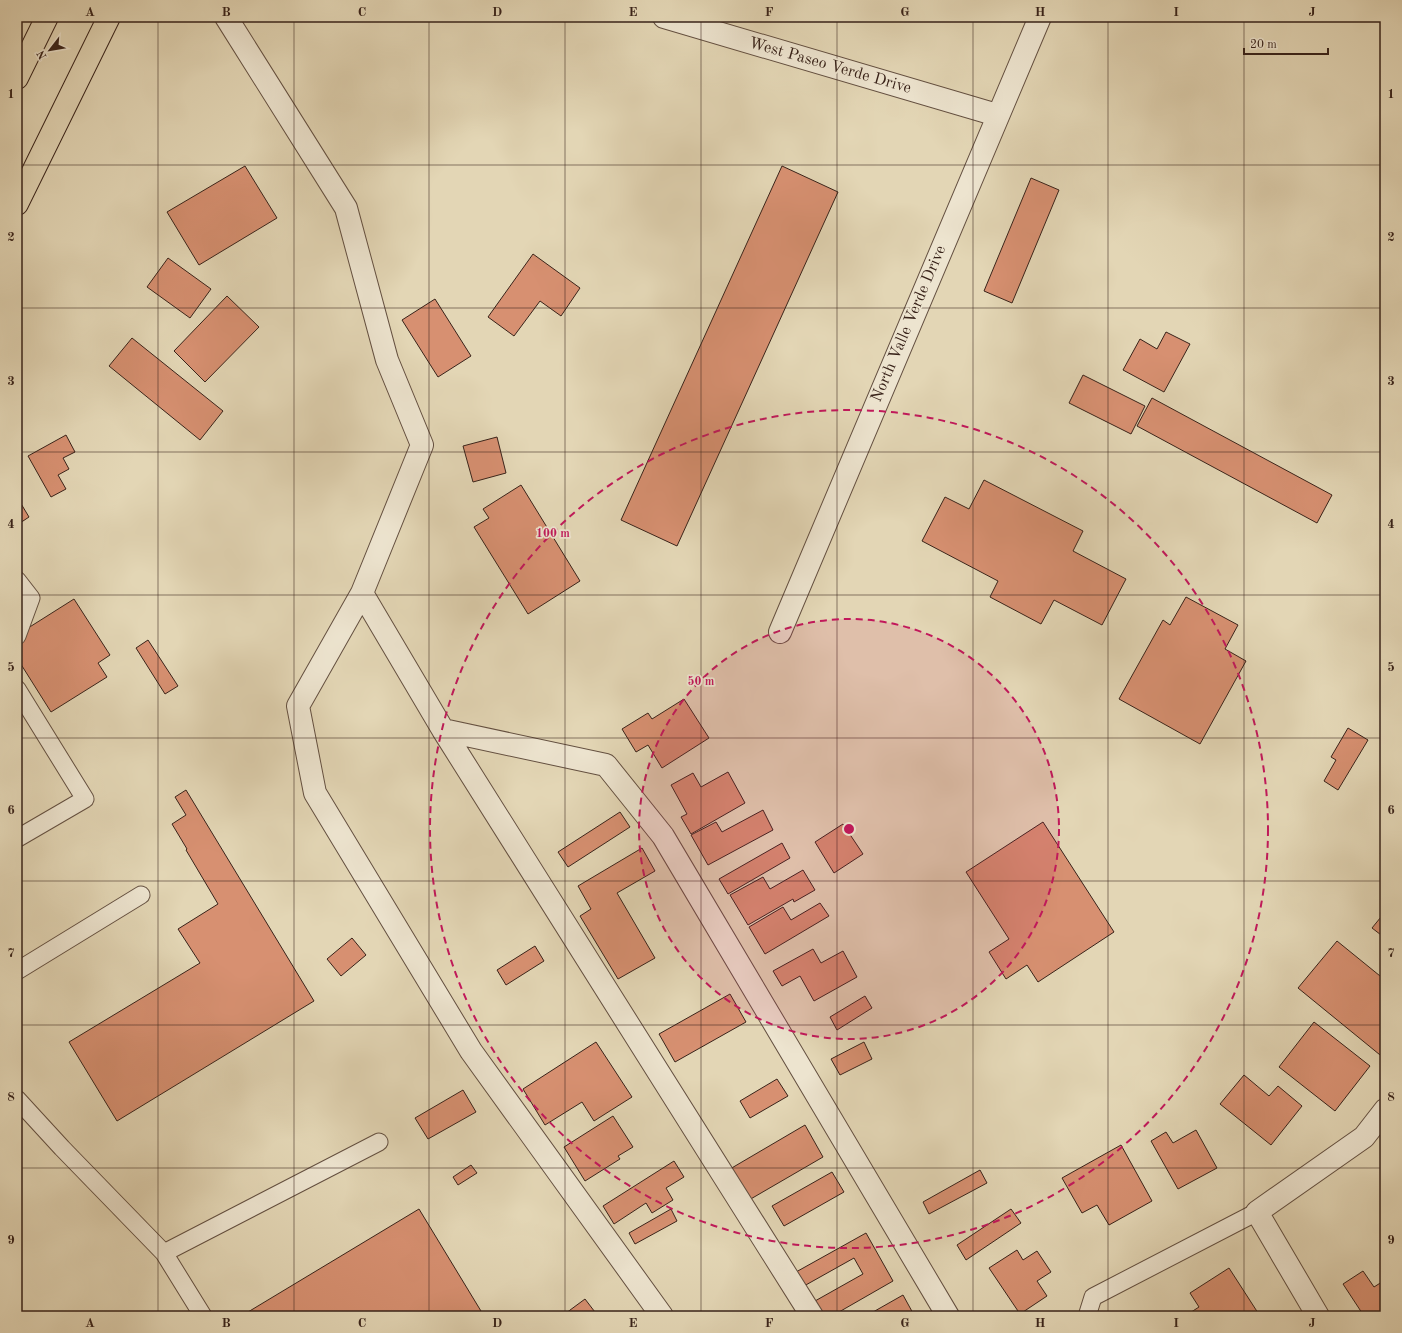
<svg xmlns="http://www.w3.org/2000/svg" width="1402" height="1333" viewBox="0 0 1402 1333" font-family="'Old Standard TT',serif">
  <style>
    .building { fill: #d79071; stroke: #39231a }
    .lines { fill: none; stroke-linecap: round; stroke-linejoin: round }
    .service-casing { stroke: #645041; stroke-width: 19 }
    .minor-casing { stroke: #645041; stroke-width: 24 }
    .primary-casing { stroke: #39231a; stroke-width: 24 }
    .service { stroke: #ede4cf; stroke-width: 17 }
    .minor { stroke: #ede4cf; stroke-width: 22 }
    .primary { stroke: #e3d6b5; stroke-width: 22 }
    .grid { fill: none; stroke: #39231a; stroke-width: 1; stroke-opacity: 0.55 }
    .ring { fill: none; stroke: #c2185b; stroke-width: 2; stroke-dasharray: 7 5 }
    .labels { text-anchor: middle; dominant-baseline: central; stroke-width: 3.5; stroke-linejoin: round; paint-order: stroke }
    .street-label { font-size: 16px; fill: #39231a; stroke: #ede4cf }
    .centre { fill: #c2185b; stroke: #ede4cf; stroke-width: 2 }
    .ring-label { font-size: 12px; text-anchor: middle; font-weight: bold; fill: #c2185b; stroke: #ede4cf; stroke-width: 3.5; stroke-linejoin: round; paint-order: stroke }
    .neatline { fill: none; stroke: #39231a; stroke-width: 1.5 }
    .grid-label { font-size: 13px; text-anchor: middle; font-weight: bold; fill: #39231a }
  </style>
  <rect width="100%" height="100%" fill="#e3d6b5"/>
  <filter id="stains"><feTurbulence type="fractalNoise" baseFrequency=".005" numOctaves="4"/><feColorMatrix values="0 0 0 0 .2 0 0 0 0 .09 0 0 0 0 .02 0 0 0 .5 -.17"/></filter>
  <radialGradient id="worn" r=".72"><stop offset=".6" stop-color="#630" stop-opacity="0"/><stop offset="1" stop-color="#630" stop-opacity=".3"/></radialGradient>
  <path class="building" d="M245,166L277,218L199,265L167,212Z
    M782,166L838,192L677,546L621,520Z
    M1031,178L1059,190L1012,303L984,291Z
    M533,254L580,288L561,316L540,301L514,336L488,317Z
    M168,258L211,289L190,318L147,287Z
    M227,296L259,327L205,382L174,351Z
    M435,299L471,356L438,377L402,320Z
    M1166,332L1190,344L1164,392L1123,370L1140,339L1157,349Z
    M132,338L223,411L200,440L109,366Z
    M1083,375L1145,406L1131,434L1069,403Z
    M1152,398L1332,495L1317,523L1137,426Z
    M66,435L75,452L63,458L69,469L58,475L66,489L51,497L28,456Z
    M497,437L506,473L473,482L463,446Z
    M984,480L1083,531L1073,551L1126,579L1102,625L1054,600L1041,624L990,597L998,581L922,541L945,497L969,509Z
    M521,485L580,581L528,614L474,527L489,518L483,509Z
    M17,497L29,517L17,525Z
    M1186,597L1238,625L1225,649L1246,661L1200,744L1119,699L1163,620L1170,625Z
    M74,599L110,655L98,663L107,677L51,712L17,658V635Z
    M148,640L178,686L165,694L136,648Z
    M684,699L709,738L662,768L648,745L636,752L622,729L648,713L652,719Z
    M1348,728L1368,740L1338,790L1324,781L1336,760L1331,757Z
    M728,772L745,803L691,834L681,817L687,814L671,785L693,773L701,787Z
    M186,790L314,1001L117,1121L69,1042L200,963L178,929L218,904L186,850L187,849L172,824L186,815L175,797Z
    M763,810L773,830L708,865L691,835L716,822L722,832Z
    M620,812L630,827L568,867L558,852Z
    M1043,822L1114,932L1038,982L1027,965L1006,979L989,952L1009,939L966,872Z
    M843,824L863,854L834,873L815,842Z
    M782,843L790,858L728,894L719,879Z
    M642,848L655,871L617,893L655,958L618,979L580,916L591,909L578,886Z
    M1385,848V859L1380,854Z
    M803,870L815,890L794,902L793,899L748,925L730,895L763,877L770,889Z
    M820,903L829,916L765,954L749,927L783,907L791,920Z
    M1385,912V938L1372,928Z
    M352,938L366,955L341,976L327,959Z
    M1337,941L1385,980V1059L1298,988Z
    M535,946L544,961L506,985L497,970Z
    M813,949L821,963L843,951L857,977L814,1001L800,976L782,986L773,971Z
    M730,994L746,1022L675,1062L659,1034Z
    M865,996L872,1008L837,1030L830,1017Z
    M1314,1022L1370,1066L1335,1111L1279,1067Z
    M596,1042L632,1097L594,1121L582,1102L545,1125L523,1089Z
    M864,1042L872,1059L840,1075L831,1059Z
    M1244,1075L1269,1096L1278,1086L1302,1106L1271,1145L1220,1104Z
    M777,1079L788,1096L750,1118L740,1101Z
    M463,1090L476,1112L428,1139L415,1118Z
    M613,1116L633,1147L618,1156L620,1159L585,1181L564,1147Z
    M805,1125L823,1157L749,1200L730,1169Z
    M1196,1130L1217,1168L1178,1189L1151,1141L1166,1132L1173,1143Z
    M1121,1145L1152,1201L1109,1225L1097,1205L1082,1213L1062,1178Z
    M674,1161L684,1177L666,1188L673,1200L652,1213L646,1203L614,1224L603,1206Z
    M471,1165L477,1173L458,1185L453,1177Z
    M980,1170L987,1183L929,1214L923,1202Z
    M832,1172L844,1192L784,1226L772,1206Z
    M419,1209L484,1316H244L243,1315Z
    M671,1209L677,1221L635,1244L629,1233Z
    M1011,1209L1021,1223L966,1260L957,1245Z
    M866,1233L893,1281L832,1316H824L815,1301L863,1274L854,1258L804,1286L796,1272Z
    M1017,1250L1023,1260L1037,1251L1051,1272L1037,1281L1047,1296L1020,1314L989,1268Z
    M1229,1268L1260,1316H1185L1199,1307L1190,1293Z
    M1363,1271L1374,1287L1385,1280V1316H1364L1343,1284Z
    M903,1295L914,1315L912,1316H866Z
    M585,1299L598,1316H562Z"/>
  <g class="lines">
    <defs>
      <path id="service" d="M17,580L31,598L17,636
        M17,689L85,799L18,838L17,837
        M17,971L141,895
        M17,1099L62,1148L164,1253L379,1142
        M164,1253L203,1316
        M1090,1316L1088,1313L1093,1297L1257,1212"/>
      <path id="minor" d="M226,17L346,208L387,360L422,445L362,593L298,706L315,793L471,1051L662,1316
        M664,17L997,115
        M362,593L443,730L812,1316
        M780,632L1040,17
        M443,730L606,765L663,836L948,1316
        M1318,1316L1257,1212L1364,1137L1385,1110"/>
      <path id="primary" d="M17,78L47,17
        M17,204L109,17"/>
    </defs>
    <use href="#service" class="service-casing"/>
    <use href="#minor" class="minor-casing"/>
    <use href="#primary" class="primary-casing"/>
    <use href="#service" class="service"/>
    <use href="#minor" class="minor"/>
    <use href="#primary" class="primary"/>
  </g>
  <path class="grid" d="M158,17V1316M294,17V1316M429,17V1316M565,17V1316M701,17V1316M837,17V1316M973,17V1316M1108,17V1316M1244,17V1316M17,165H1385M17,308H1385M17,452H1385M17,595H1385M17,738H1385M17,881H1385M17,1025H1385M17,1168H1385"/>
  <circle cx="849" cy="829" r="210" fill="#c2185b" fill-opacity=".12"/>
  <g class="ring">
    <circle cx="849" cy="829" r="210"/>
    <circle cx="849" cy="829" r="419"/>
  </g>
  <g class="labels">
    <g class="street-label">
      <text transform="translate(830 66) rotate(16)">West Paseo Verde Drive</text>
      <text transform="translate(909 324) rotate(-67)">North Valle Verde Drive</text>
    </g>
  </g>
  <circle cx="849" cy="829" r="6" class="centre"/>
  <g class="ring-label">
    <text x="553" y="537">100 m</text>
    <text x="701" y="685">50 m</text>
  </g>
  <rect width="1402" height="1333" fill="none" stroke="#e3d6b5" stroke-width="44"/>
  <g transform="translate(50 50) rotate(239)" stroke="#ede4cf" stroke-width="3" paint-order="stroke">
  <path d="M0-3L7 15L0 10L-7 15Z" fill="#39231a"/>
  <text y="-6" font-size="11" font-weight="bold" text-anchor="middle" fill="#39231a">N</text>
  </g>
  <path d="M1244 48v6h84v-6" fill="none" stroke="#39231a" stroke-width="2"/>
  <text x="1250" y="48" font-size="12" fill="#39231a" stroke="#ede4cf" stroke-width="3" paint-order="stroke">20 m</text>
  <rect x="22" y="22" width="1358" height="1289" class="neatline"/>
  <g class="grid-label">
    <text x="90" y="16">A</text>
    <text x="226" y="16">B</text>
    <text x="362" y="16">C</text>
    <text x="497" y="16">D</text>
    <text x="633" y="16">E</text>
    <text x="769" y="16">F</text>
    <text x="905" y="16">G</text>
    <text x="1040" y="16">H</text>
    <text x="1176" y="16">I</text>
    <text x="1312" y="16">J</text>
    <text x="11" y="98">1</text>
    <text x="1391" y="98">1</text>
    <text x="11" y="241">2</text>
    <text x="1391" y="241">2</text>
    <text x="11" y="385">3</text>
    <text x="1391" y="385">3</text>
    <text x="11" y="528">4</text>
    <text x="1391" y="528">4</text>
    <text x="11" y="671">5</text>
    <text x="1391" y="671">5</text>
    <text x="11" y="814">6</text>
    <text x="1391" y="814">6</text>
    <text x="11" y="957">7</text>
    <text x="1391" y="957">7</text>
    <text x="11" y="1101">8</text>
    <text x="1391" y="1101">8</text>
    <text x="11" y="1244">9</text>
    <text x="1391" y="1244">9</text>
    <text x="90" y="1327">A</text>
    <text x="226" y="1327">B</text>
    <text x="362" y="1327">C</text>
    <text x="497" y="1327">D</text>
    <text x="633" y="1327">E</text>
    <text x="769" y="1327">F</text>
    <text x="905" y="1327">G</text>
    <text x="1040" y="1327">H</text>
    <text x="1176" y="1327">I</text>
    <text x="1312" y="1327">J</text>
  </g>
  <rect width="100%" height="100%" filter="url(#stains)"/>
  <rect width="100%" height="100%" fill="url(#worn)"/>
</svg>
